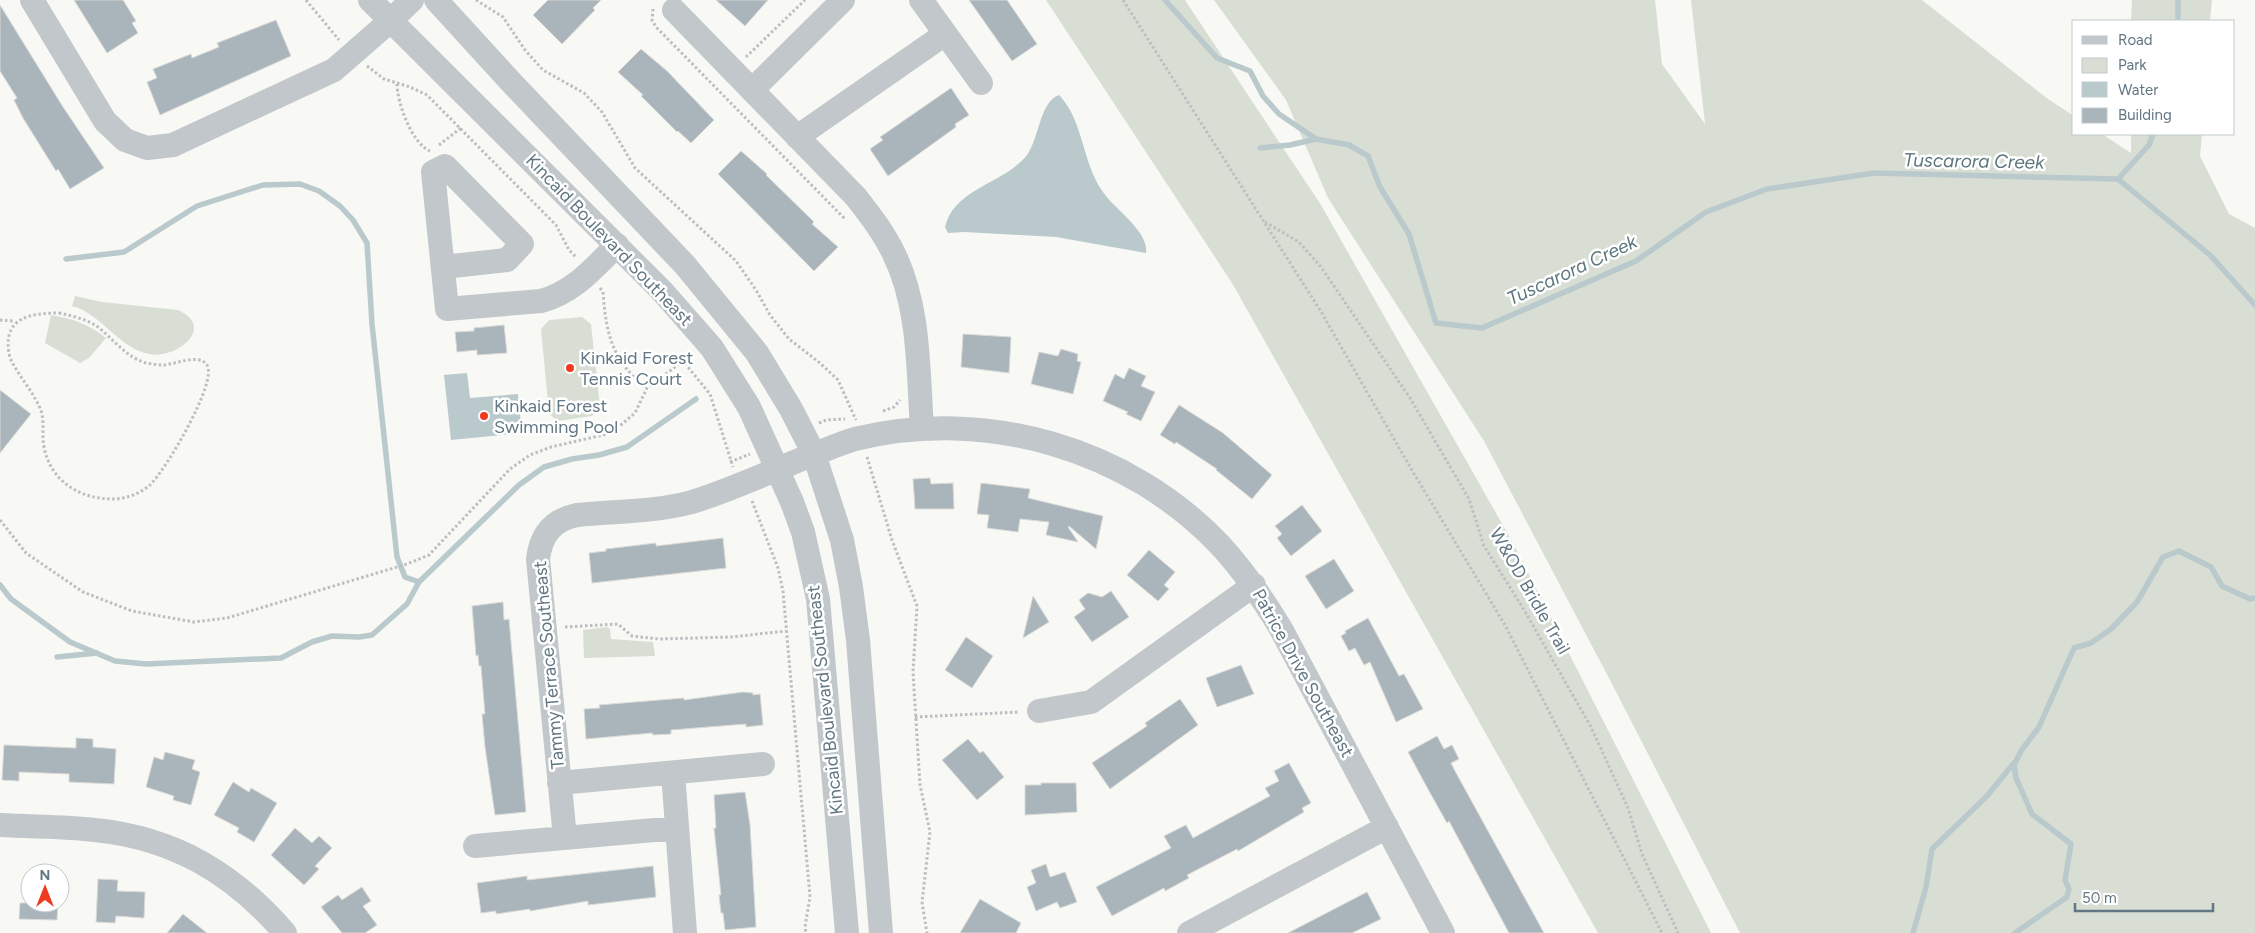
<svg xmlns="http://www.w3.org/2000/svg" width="2255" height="933" viewBox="0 0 2255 933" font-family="Figtree,sans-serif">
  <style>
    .green { fill: #d9ded4 }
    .water { fill: #b9c9cc }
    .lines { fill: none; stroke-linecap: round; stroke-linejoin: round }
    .stream { stroke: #b9c9cc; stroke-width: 5.5 }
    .building { fill: #a9b5ba; stroke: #dadad8 }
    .path { stroke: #bbbfc2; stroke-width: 3; stroke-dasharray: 2.5 2.5; stroke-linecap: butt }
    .minor { stroke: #c1c7ca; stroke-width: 24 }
    .poi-dot { fill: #ef3a1f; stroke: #fff; stroke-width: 2 }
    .labels { text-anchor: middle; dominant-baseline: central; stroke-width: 5; stroke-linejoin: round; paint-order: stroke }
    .street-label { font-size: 18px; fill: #617783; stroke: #fff }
    .poi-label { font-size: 18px; fill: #617783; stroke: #fff; text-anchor: start }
    .water-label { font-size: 19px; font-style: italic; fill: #5c777d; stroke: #fff }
  </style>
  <rect width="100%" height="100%" fill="#f8f8f5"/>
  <path class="green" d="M1046,0H1185L1321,205L1513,543L1711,933H1598L1232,283Z
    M1214,0H1655L1662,64L1705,124L1691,0H1922L2048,99L2074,116V134H2102L2131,153V134H2202L2200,156L2229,214L2255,228V933H1740L1611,682L1484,441L1328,198L1286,100Z
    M2132,0H2212L2210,21H2131Z
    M75,296L102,302L178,310C217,327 176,360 149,354C118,348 102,314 72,306Z
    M51,315C73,319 89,324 106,338L89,358L80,363L45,343Z
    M582,317L591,324L600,407L592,416L558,421L549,414L541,329L549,320Z
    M607,627L610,629L611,639L653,642L655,656L584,658L583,630Z"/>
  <path class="water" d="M1059,95C1084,121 1082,163 1103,192C1114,209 1149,231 1146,253L1056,237L965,232L948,233L945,227C954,188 1004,184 1027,155C1039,139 1040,101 1059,95Z
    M467,373L470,398L518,394L522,433L451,440L444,375Z"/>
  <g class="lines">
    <path class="stream" d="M1165,0L1217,58L1250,71L1263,96L1279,114L1316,139L1349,145L1368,156L1380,187L1409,234L1436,323L1482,328L1636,261L1706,212L1767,189L1874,173L2118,179L2210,255L2255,305
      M2178,0V21
      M1260,148L1290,145L1316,139
      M2118,179L2149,145L2153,134
      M66,259L124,252L197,206L263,185L300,184L319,191L340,206L353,220L367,243L372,324L397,557L405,577L419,582
      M0,585L11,599L70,642L115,661L146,664L281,658L312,642L332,636L359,637L372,635L407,604L419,582L519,485L544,467L572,459L599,455L627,447L696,399
      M57,657L97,653
      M1913,933L1926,887L1932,849L1987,796L2014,763
      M2015,933L2067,897L2069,889L2065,880L2071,844L2032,814L2016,778L2014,765L2021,751L2039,727L2074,648L2091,643L2111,629L2137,602L2163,557L2179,551L2211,567L2222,586L2250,599L2255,598"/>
  </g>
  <path class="building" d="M74,0H123L136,21L132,23L138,33L107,53Z
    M548,0H601L593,8L595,10L562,44L533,15Z
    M716,0H768L745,26Z
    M969,0H1007L1037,44L1012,61Z
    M0,5L63,107L104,168L70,189L58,169L56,171L23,118L14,100L17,98L0,71Z
    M276,20L291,56L160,115L147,82L157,78L153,69L191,54L192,58L219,47L217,43Z
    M641,49L667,71L714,120L691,143L678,131L677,132L641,96L643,95L618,72Z
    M951,88L969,115L955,124L956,127L888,176L870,149L883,140L880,137Z
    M741,151L767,174L766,175L814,222L812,224L838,247L814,271L718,174Z
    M504,325L507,353L477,355V350L457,352L455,332L474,331V328Z
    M963,334L1011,337L1009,373L961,367Z
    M1061,349L1078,354L1077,361L1081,362L1073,394L1031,384L1039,352L1058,356Z
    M1129,368L1146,376L1141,386L1155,392L1141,421L1126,414L1128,412L1103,401L1115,374L1124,379Z
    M0,390L31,414L0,453Z
    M1179,405L1223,433L1272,475L1252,499L1216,470L1217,469L1176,442L1175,444L1160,435Z
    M930,478L931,484L953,483L954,509H915L913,479Z
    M981,483L1030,489L1028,498L1103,516L1096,549L1069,526L1068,527L1078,542L1046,535L1049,522L1020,519L1018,532L987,528L989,515L977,514Z
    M1302,505L1322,531L1291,556L1277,538L1282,534L1275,526Z
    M723,538L726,568L592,583L589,553L606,551V549L656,543V546Z
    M1149,550L1175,572L1164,585L1169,589L1158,601L1127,575Z
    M1334,559L1354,591L1326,609L1305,576Z
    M1111,591L1129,617L1092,642L1074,617L1085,609L1079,600L1088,593L1102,597Z
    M1033,596L1049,622L1023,638Z
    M503,602L504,620L509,619L526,812L495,815L485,747L482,714H485L481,666H479L478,655L476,656L472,606Z
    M1368,618L1399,676L1404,674L1423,709L1396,722L1370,662L1364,665L1355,648L1349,651L1341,636L1346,633L1345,631Z
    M966,637L993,656L972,688L945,670Z
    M1241,665L1254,694L1217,707L1206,678Z
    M743,692L753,693V695L760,694L763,725L746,727V724L671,730V734L653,735L652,733L586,739L584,709L600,708L599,705L684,698V700Z
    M1180,699L1198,725L1110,789L1092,763L1147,726L1145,723Z
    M1437,736L1444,749L1452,745L1459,759L1451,763L1455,771L1544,933H1509L1449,821L1447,823L1429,791L1408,752Z
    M76,738L93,739V747L116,749L114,784L69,782V774L19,772V781L2,780L4,745L76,748Z
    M968,739L980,753L983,751L1004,777L977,800L942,760Z
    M165,752L195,760L192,769L200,772L191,805L173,800L174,796L146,787L154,757L163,760Z
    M1289,763L1311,803L1302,808L1304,812L1238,851L1237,849L1187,875L1189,878L1165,891L1164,888L1112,916L1096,887L1171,848L1164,836L1186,825L1193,838L1270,796L1265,788L1279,781L1274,771Z
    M233,782L249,792L251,788L277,803L254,842L237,832L239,828L214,815Z
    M1041,783H1076L1077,812L1025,815V785H1041Z
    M745,792L750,825L756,927L725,930L723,913H721L719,895H721L714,828H716L714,795Z
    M295,828L312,843L319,836L332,848L315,866L319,869L304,885L271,855Z
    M1046,864L1050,877L1065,872L1077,902L1060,908L1057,902L1036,911L1027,887L1036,883L1031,870Z
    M653,866L656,897L588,905V901L530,911V909L496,914V911L481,913L477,883L527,876V880Z
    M98,879L118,880L117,891L145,892L144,918L116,916L115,923L96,922Z
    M362,887L371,901L363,906L377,925L365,933H342L321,907L338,895L342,900Z
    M1367,892L1381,919L1352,933H1288Z
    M980,899L1021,923L1016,933H960Z
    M20,903H58L57,920L19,919Z
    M183,914L207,933H167Z"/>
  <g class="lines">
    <path class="path" d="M306,0L339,40
      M476,0L503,17L525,50L543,70L584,93L602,112L635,168L736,261L756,290L770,315L789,339L820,363L838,380L856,420
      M1123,0L1320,310L1413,472L1505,625L1662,933
      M653,9L652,21L657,28L845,219
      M746,57L805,0
      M367,66L384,79L410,87L427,95L556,225L569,250L576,257
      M397,84C397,102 412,144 430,151
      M439,145L461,128
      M1265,222L1299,242L1321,267L1410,398L1469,499L1484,546L1523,608L1591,727L1628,808L1642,854L1678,933
      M600,288L603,292C606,333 612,362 647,388
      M59,313C72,316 87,319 98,327C114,340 126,357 146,363C152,364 158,365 164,365C176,364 199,353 207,365C218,382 165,471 150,485C141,493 128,498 116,499C82,500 51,483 44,447C41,433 46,419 39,406C31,389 18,375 10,358C0,317 31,313 59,313Z
      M0,320L13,321
      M883,411L894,407L900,400
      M819,423L826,420L845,419
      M867,457L892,540L917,606L913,672L920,785L930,832L922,902L927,933
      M730,462L750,454
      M752,501L778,568L783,591L810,897L805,927L806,933
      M0,520L26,553L83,592L132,611L194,622L227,618L407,564L429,555L510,469L530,455L551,447L607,434L622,424L635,413L647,388L683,361L710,394L733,467
      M565,627L618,624L632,636L659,639L731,637L786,631
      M915,717L1019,712"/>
    <path class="minor" d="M32,0L105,121L125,140L147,148L173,145L334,70L390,21L412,0
      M370,0L662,291L712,348L749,407L792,502L803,532L818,599L847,933
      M436,0L510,81L685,265L757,353L791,409L814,454L842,540L851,587L858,640L881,933
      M921,0L981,83
      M674,10L856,197C870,215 884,233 894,254C920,307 918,371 922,429
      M752,90L843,0
      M797,137L945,34
      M443,267L507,260L522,244L445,166L433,172L447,309L541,301C573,293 594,268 617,245
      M1039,711L1091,702L1254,585
      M673,773L685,933
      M559,783L763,764
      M0,825C32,827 64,826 95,830C175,838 234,874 285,933
      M565,838L538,559C541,534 553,520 577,515C615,511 655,512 692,502C731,490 769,472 807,457C823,451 838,444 855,439C985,407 1128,448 1220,545C1244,571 1263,599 1281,629L1443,933
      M475,846L677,828
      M1189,933L1387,827"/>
  </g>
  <g class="poi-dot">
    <circle cx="570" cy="368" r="5"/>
    <circle cx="484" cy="416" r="5"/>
  </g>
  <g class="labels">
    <g class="street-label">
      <text transform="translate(609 240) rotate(46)">Kincaid Boulevard Southeast</text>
      <text transform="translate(1530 591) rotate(60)">W&amp;OD Bridle Trail</text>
      <text transform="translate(549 665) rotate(-95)">Tammy Terrace Southeast</text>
      <text transform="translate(1303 673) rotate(61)">Patrice Drive Southeast</text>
      <text transform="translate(825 700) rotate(-96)">Kincaid Boulevard Southeast</text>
    </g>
    <g class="poi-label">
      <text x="580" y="358">Kinkaid Forest<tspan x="580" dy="21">Tennis Court</tspan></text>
      <text x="494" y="406">Kinkaid Forest<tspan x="494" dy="21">Swimming Pool</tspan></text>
    </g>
    <g class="water-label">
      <text transform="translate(1974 161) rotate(1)">Tuscarora Creek</text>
      <text transform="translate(1572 270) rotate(-25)">Tuscarora Creek</text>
    </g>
  </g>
  <rect x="2072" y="20" width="162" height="115" fill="#ffffff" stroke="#c0c9cd"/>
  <rect x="2082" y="36" width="25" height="8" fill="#c1c7ca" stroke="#c0c9cd"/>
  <text x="2118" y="45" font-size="15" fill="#617783">Road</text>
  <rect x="2082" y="58" width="25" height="15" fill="#d9ded4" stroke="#c0c9cd"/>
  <text x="2118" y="70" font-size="15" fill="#617783">Park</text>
  <rect x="2082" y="82" width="25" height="15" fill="#b9c9cc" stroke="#c0c9cd"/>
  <text x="2118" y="95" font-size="15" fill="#617783">Water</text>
  <rect x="2082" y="108" width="25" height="15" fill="#a9b5ba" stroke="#c0c9cd"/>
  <text x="2118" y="120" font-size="15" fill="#617783">Building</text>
  <g transform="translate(45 888)"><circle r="24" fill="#ffffff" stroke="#c0c9cd"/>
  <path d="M0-4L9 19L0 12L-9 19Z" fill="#ef3a1f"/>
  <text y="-8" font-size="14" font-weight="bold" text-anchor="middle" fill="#617783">N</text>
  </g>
  <path d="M2075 903v8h138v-8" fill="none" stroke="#617783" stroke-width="2.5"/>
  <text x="2082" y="903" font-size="15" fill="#617783" stroke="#ffffff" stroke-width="4" paint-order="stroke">50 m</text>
</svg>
